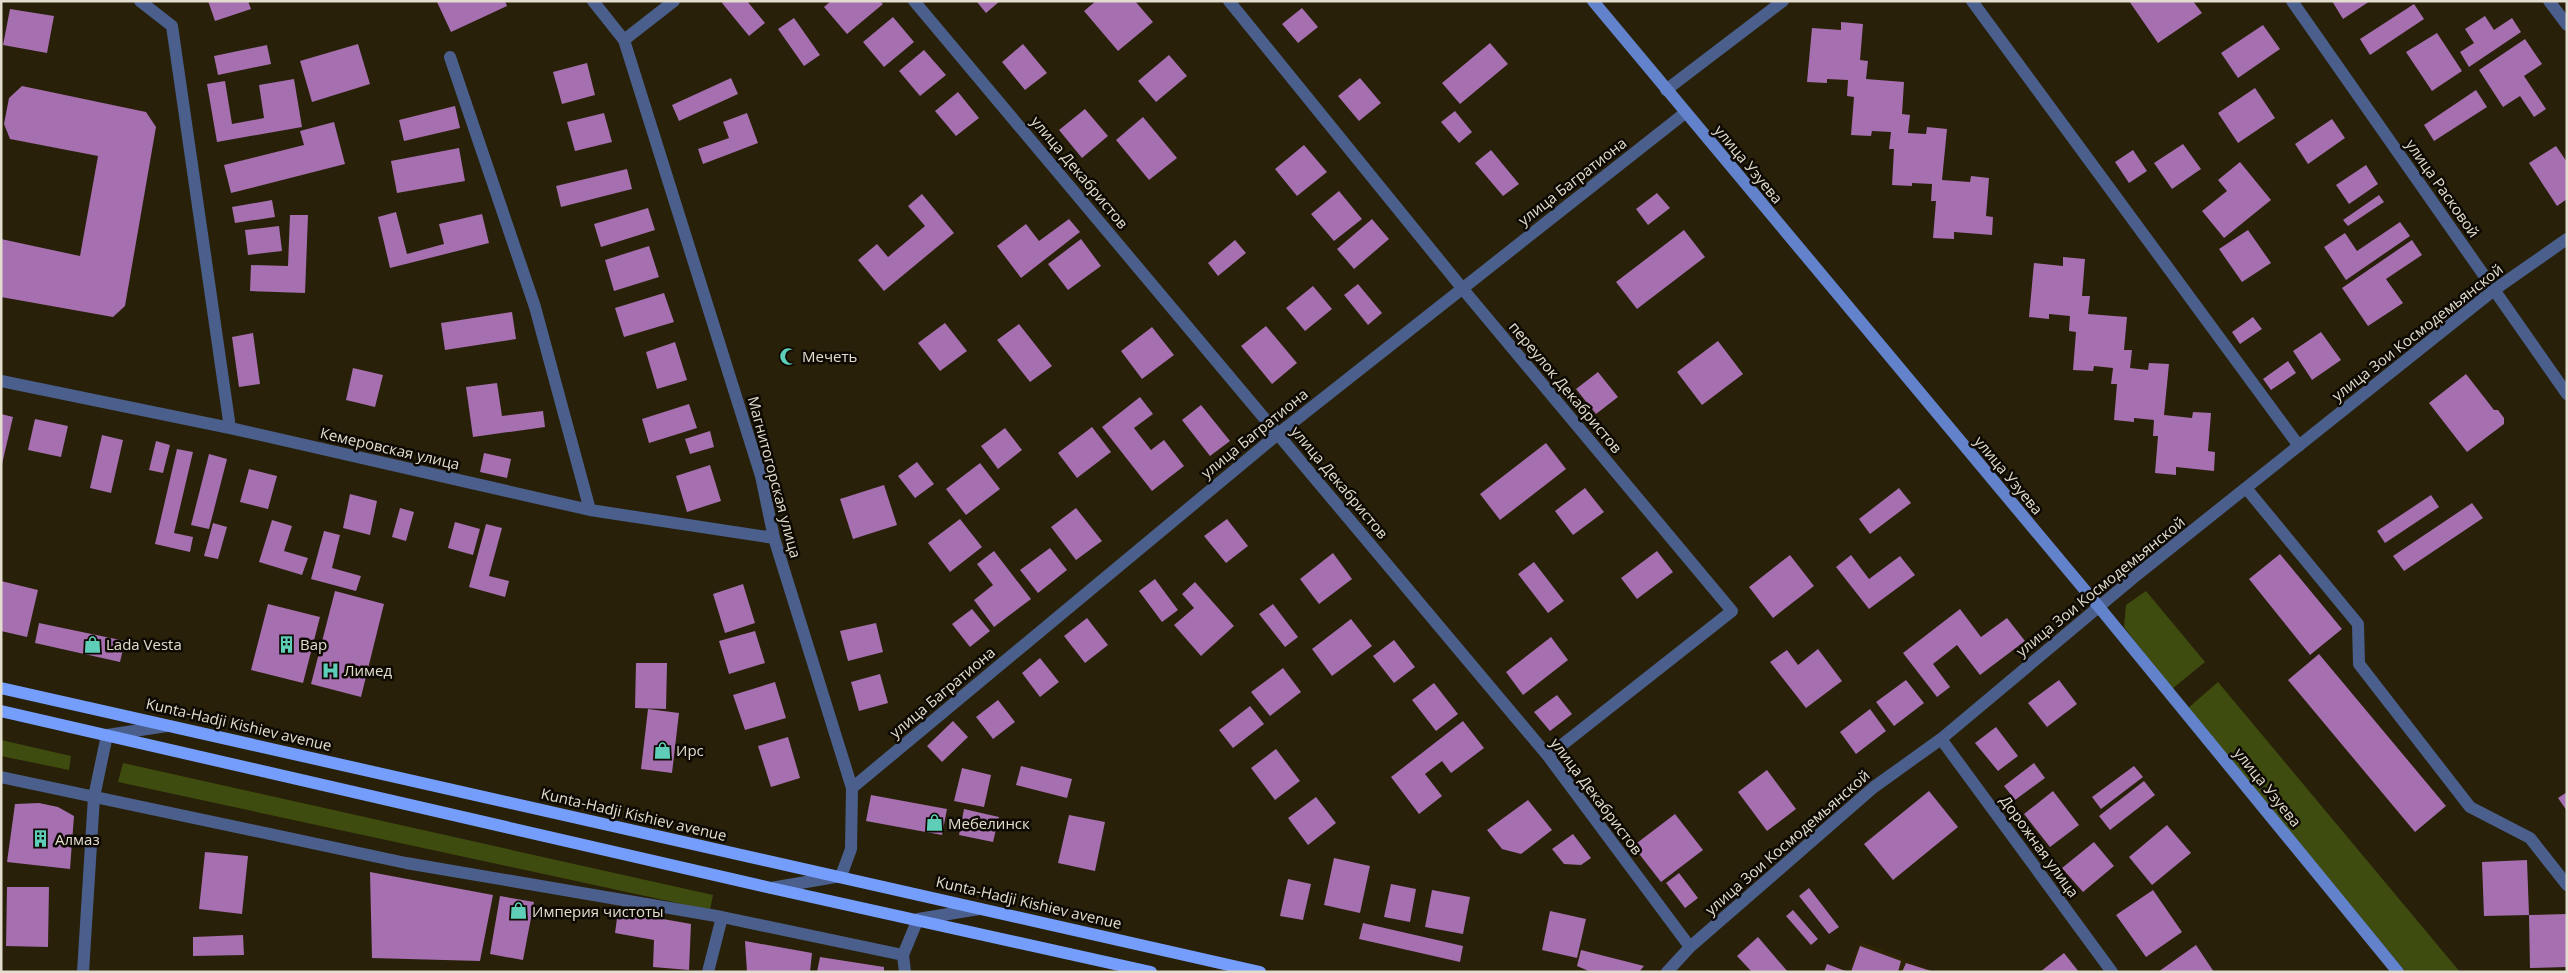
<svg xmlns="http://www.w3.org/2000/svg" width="2568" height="973" viewBox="0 0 2568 973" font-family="'Open Sans',sans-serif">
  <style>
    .built { fill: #2f2505 }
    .green { fill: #3f4c0f }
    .building { fill: #a56fb0 }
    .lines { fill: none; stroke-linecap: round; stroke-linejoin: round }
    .minor { stroke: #4b5f8d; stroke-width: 12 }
    .tertiary { stroke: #4b5f8d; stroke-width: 12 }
    .secondary { stroke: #6282cc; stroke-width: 12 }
    .primary { stroke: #749dfc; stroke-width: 12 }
    .labels { text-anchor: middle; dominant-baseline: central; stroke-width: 5; stroke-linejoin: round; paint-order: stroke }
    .street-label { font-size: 15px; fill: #e2ddcf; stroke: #0e0a03 }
    .poi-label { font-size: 15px; fill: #e2ddcf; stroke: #0e0a03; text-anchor: start }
  </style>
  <rect width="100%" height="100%" fill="#282009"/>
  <path class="built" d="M1860,941L1935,972H1849Z"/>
  <path class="green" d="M2146,591L2205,662L2172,689L2124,627L2126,605Z
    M2218,682L2460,972H2406L2187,709Z
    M1,740L71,756L69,770L1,756Z
    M123,763L713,895L710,910L118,782Z"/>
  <path class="building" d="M208,1H248L251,9L215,21Z
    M505,1L507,6L451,32L437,2Z
    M724,1H747L765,23L749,36L722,3Z
    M831,1H880L883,4L847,34L824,7Z
    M1000,1L986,13L977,2L978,1Z
    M1096,1H1135L1153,22L1118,51L1084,11Z
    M2129,1H2193L2202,13L2158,43Z
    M2332,1H2370L2343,19Z
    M2414,4L2424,19L2370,55L2360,39Z
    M1302,8L1318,27L1298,43L1282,24Z
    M10,9L54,16L47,53L3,45Z
    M2485,16L2494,30L2512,18L2521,32L2469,67L2460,52L2474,43L2465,29Z
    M893,17L914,42L884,67L863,42Z
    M794,18L820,55L804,66L778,29Z
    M1841,22L1863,24L1860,60L1868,61L1866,79L1904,82L1902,114L1910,115L1908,133L1926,134L1927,127L1947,129L1942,180L1970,182L1971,176L1989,178L1986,216L1993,217L1992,235L1954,232V239L1933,238L1936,201H1931L1932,184L1912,183V186L1892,185L1894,149H1889L1891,132L1872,131L1871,136L1851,135L1854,97L1847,96L1848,80L1827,79V83L1807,82L1812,28L1841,30Z
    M2263,25L2280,49L2238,78L2221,53Z
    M2437,33L2462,71L2432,91L2406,52Z
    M2525,39L2542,64L2524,76L2546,109L2534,117L2520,96L2503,107L2479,70Z
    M1490,43L1508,64L1460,104L1442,83Z
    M358,44L370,84L312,102L300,61Z
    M1023,44L1047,73L1025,90L1002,62Z
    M267,45L271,64L218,75L214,56Z
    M924,50L946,75L920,96L899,71Z
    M1169,55L1187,76L1156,102L1138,81Z
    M587,63L595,95L562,104L553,72Z
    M731,78L738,94L679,121L672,105Z
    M1360,78L1381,103L1359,121L1338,96Z
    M294,79L302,127L217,142L207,84L225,81L232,124L264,118L259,85Z
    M22,86L146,112L156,127L125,306L113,317L1,297V239L80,256L98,156L10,139L4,124L9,98Z
    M2255,88L2275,118L2238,143L2218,113Z
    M2476,90L2487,107L2434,141L2424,125Z
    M958,92L979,118L956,136L935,111Z
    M455,106L460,128L404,141L399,120Z
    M1085,109L1108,136L1082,158L1059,130Z
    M1455,111L1472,132L1459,143L1441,122Z
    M604,113L612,142L575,151L567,122Z
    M747,113L758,143L703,164L698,149L729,138L723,122Z
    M1143,117L1177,158L1149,180L1116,140Z
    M2332,119L2345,138L2308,164L2295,144Z
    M334,122L345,164L231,193L224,165L304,145L300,131Z
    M2183,144L2201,169L2172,189L2154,163Z
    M1304,145L1327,172L1297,196L1275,169Z
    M2556,146L2567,162V199L2557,206L2529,163Z
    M459,148L465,181L397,193L391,161Z
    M1491,150L1519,184L1503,196L1475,163Z
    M2133,150L2147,171L2129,183L2115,162Z
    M2240,162L2271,200L2224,238L2202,211L2227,191L2218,180Z
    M2366,165L2378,184L2349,204L2336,185Z
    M627,169L632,189L561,207L556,186Z
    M1339,191L1362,219L1334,241L1311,214Z
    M1657,193L1670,208L1648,225L1636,209Z
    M922,194L954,233L884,291L858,260L877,244L888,257L925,226L908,206Z
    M2379,195L2384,202L2348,226L2343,220Z
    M272,200L275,217L235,223L232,207Z
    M648,208L655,230L601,247L594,224Z
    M396,212L407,254L444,244L439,224L482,214L489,243L390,268L378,217Z
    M290,215H308L305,293L250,291L251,265L288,266Z
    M1069,219L1080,232L1021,278L997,246L1026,224L1039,241Z
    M1372,219L1389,239L1354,269L1337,249Z
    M2400,222L2410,236L2346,280L2324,247L2345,233L2357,251Z
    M279,226L282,251L248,255L245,230Z
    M1684,230L1705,257L1637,309L1616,282Z
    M2248,230L2271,263L2242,282L2219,249Z
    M1081,239L1101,266L1068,290L1048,264Z
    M1235,240L1246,253L1218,276L1208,263Z
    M2412,240L2422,255L2386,279L2403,303L2368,326L2342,288Z
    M649,246L659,277L614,291L605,260Z
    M2063,257L2085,259L2082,296H2090L2088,314L2127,317L2124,350H2132L2130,368L2148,370L2149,363L2169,364L2164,415L2192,418L2193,412L2211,413L2208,451L2215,452L2214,471L2176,467V475L2155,473L2158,436H2153L2154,420L2134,418V422L2114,420L2117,384H2111L2113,368L2094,366L2093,371L2073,370L2076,332L2069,331L2070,316L2049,314V319L2029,317L2034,263L2063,266Z
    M1358,284L1382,313L1368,325L1344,295Z
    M1313,286L1332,309L1305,331L1286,308Z
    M664,293L674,322L624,337L615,308Z
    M512,312L516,339L445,350L441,323Z
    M2253,317L2262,329L2240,344L2232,332Z
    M945,323L967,351L940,371L918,343Z
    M1019,324L1052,366L1030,382L997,340Z
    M1266,326L1297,363L1272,384L1241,346Z
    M1152,327L1174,355L1142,379L1121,351Z
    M2321,332L2341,360L2312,380L2293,351Z
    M253,333L260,384L239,387L232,337Z
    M1718,341L1743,374L1702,405L1677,372Z
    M675,342L687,380L657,389L646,352Z
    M2288,361L2296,373L2271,390L2263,379Z
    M353,368L383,375L375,407L346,400Z
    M1598,372L1618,397L1596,414L1576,389Z
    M2466,374L2494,410H2498L2504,418V424L2467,452L2429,403Z
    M497,383L502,416L543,411L545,427L473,437L466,387Z
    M1140,397L1153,414L1134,428L1151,450L1164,440L1184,466L1152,491L1102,427Z
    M689,404L697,428L649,443L642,419Z
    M1201,405L1230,441L1210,456L1182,420Z
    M1,414L13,417L2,464H1Z
    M35,419L68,426L61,457L28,450Z
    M1092,427L1111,452L1077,478L1058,453Z
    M1005,428L1022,450L998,469L981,446Z
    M710,431L714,447L690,454L685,439Z
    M102,435L123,440L111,493L90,488Z
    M156,441L170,445L163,473L149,470Z
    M1546,443L1566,469L1500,520L1480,494Z
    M177,449L193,452L174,533L193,537L190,552L155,544Z
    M484,453L511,459L507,478L480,472Z
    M209,454L227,459L209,529L191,525Z
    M917,462L934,484L915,498L898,476Z
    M980,463L1000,489L966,515L946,489Z
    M710,465L721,501L687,512L676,476Z
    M249,469L277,476L268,509L240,502Z
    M884,485L897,525L853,539L840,499Z
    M1585,488L1604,512L1573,535L1555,511Z
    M1899,488L1911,503L1870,534L1859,519Z
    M350,494L377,501L370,535L343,528Z
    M2431,495L2439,507L2385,543L2377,531Z
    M2472,503L2483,518L2404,571L2393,556Z
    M400,508L414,512L406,541L392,537Z
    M1076,508L1102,541L1076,560L1051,527Z
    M960,519L982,547L950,572L928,543Z
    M1227,519L1248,546L1226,563L1204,536Z
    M272,520L292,526L284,551L308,558L302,575L259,562Z
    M455,522L480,529L473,555L448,548Z
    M213,523L227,527L218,559L204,556Z
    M486,524L502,528L489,576L509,581L505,597L469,587Z
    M324,531L340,535L332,568L361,576L356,591L311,579Z
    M1050,548L1067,570L1038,593L1020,570Z
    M994,551L1031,599L994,627L974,600L993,585L977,564Z
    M1657,551L1673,572L1637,599L1621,578Z
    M1333,553L1352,579L1319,604L1300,579Z
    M2280,554L2342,629L2310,655L2249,579Z
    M1790,555L1814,586L1773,618L1749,587Z
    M1851,555L1869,579L1900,556L1915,575L1869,609L1836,567Z
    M1534,562L1564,601L1548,613L1518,574Z
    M1155,579L1178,610L1162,622L1139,591Z
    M1,581L38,590L27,637L1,631Z
    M1195,582L1234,626L1201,656L1174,625L1194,608L1182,594Z
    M743,584L755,623L725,633L713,594Z
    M335,591L384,604L361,697L311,684Z
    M268,604L320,617L303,683L251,670Z
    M1273,604L1298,637L1285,647L1259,614Z
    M972,609L990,631L970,647L952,624Z
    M1960,609L1981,637L2007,618L2025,641L1980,675L1957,645L1933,664L1950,687L1937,697L1903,653Z
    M1087,618L1108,645L1085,663L1064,636Z
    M1351,619L1372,646L1332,676L1312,649Z
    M39,623L125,641L120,662L35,643Z
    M876,623L883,652L848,661L840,631Z
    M755,631L765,663L729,674L719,641Z
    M1551,637L1568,660L1523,695L1506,672Z
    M1394,640L1415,667L1394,683L1373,656Z
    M1818,649L1842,681L1806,708L1770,662L1787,650L1798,665Z
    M2319,654L2446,806L2415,832L2288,680Z
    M1040,658L1059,682L1040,697L1022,673Z
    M636,663H667L666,709L635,708Z
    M1283,668L1301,692L1270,716L1251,692Z
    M880,674L888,703L859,711L851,682Z
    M1906,680L1924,703L1894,726L1876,702Z
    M2059,680L2077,704L2047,727L2028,703Z
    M775,682L786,718L745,730L733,695Z
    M1434,683L1458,714L1436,731L1412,700Z
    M1557,695L1572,714L1550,731L1534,712Z
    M998,700L1015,722L993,739L976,717Z
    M1250,706L1264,724L1233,748L1219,730Z
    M648,709L679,713L672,773L641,769Z
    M1870,709L1886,731L1856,754L1840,732Z
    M953,721L968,737L942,762L927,746Z
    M1463,721L1484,748L1451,773L1442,761L1425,774L1442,796L1419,814L1391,777Z
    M1996,727L2018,756L1998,771L1975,743Z
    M788,737L800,778L771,787L758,746Z
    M1276,749L1300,781L1275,800L1251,768Z
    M2034,763L2045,778L2015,800L2004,786Z
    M1021,766L1072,779L1067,798L1016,785Z
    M2134,766L2143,777L2101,809L2092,797Z
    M962,768L991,775L984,807L954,801Z
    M1767,770L1796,809L1767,831L1738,792Z
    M2144,781L2155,795L2110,830L2099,816Z
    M1929,791L1958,827L1893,880L1864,844Z
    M2053,791L2079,825L2050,847L2024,814Z
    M2567,792V811L2558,798Z
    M871,795L947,809L942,835L866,821Z
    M1316,797L1336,823L1308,845L1288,818Z
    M1528,800L1552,830L1521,854L1502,849L1487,830Z
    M39,803L58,807L74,816L70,869L7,862L15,804Z
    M964,809L999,817L993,842L959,835Z
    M1675,814L1703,850L1661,882L1633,846Z
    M1069,815L1105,822L1095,871L1058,863Z
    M2167,825L2191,853L2152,885L2129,857Z
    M1573,834L1591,858L1581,865L1564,864L1552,849Z
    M2094,842L2114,866L2083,892L2062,868Z
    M205,852L248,856L242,914L199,909Z
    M1334,858L1370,866L1360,913L1324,905Z
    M2527,860L2529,915L2484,916L2482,862Z
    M370,872L493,895L480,961L372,958Z
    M1679,873L1698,898L1685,908L1666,883Z
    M1288,879L1311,884L1303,920L1280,916Z
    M1391,884L1416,889L1410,922L1384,917Z
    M7,887H49L48,947L6,946Z
    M1809,888L1839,927L1829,934L1799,896Z
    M1432,890L1470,897L1463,934L1425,927Z
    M2153,890L2182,932L2146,957L2116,915Z
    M500,896L534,902L523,960L490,954Z
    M1793,910L1818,939L1811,945L1786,916Z
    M618,911L691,924L689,970L653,967L654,940L615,933Z
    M1550,911L1586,919L1577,958L1542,950Z
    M2567,914V967L2530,968L2529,915Z
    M1363,923L1463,946L1460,962L1359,939Z
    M243,935L244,955L193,956V937Z
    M1758,937L1788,972H1752L1737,956Z
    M745,941L812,953L810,972H747Z
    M2196,945L2214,972H2158Z
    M1860,946L1901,961L1898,972H1851Z
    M1581,950L1644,966L1639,972H1591L1577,966Z
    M2064,953L2079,972H2040Z
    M820,957L884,967V972H817Z
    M1906,963L1931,971V972H1902Z
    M1827,964L1848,972H1824Z"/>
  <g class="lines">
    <path class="minor" d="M140,1L172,26L230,428
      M593,1L624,40L761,476L774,538L852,788L851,849L841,876L771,888
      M914,1L1548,756L1690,947
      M1229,1L1462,288L1732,611L1548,756
      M1972,1L2299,446
      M2292,1L2567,394
      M2549,1L2567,25
      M624,40L674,1
      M450,57L535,307L590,510
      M1,381L230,428L590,510L774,538
      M2246,488L2358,624L2359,664L2470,807L2530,838L2567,885
      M1941,739L2112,972
      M1,777L406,863L722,917L903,955
      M852,788L1278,434L1685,113
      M83,972L94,797L107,735L167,726
      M708,972L722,917
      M905,972L903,955L918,919L979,909
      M1667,972L1690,947L1874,787L1941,739L2138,574L2494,290L2567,239"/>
    <path class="tertiary" d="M1666,90L1783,1"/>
    <path class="secondary" d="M1593,1L2099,607L2398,972"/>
    <path class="primary" d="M1,688L1260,972
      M1,711L771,888L1151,972"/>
  </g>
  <defs>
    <symbol id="mosque-bare" viewBox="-9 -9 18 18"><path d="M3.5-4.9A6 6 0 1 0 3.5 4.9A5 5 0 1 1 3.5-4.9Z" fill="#5eceb8" stroke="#0e0a03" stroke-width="2.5" paint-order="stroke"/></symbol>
    <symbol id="shop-bare" viewBox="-9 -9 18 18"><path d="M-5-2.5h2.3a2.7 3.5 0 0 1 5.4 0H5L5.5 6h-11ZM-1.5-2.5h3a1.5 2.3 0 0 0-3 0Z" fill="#5eceb8" stroke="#0e0a03" stroke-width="2.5" paint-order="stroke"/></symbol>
    <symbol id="building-bare" viewBox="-9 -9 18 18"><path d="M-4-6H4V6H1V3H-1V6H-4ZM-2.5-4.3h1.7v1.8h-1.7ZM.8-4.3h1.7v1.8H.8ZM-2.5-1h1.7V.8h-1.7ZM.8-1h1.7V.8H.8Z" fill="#5eceb8" stroke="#0e0a03" stroke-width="2.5" paint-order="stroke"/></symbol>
    <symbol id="hospital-bare" viewBox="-9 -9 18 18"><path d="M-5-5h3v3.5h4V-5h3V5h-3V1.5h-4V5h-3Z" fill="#5eceb8" stroke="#0e0a03" stroke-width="2.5" paint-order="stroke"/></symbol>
  </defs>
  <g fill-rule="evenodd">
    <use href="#mosque-bare" x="776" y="344" width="25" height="25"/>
    <use href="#shop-bare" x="80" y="632" width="25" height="25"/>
    <use href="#building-bare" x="274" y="632" width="25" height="25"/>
    <use href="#hospital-bare" x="318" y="658" width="25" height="25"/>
    <use href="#shop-bare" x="650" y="738" width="25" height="25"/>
    <use href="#shop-bare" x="922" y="810" width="25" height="25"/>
    <use href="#building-bare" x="28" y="826" width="25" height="25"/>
    <use href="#shop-bare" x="506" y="898" width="25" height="25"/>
  </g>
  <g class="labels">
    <g class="street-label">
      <text transform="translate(1749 164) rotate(50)">улица Узуева</text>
      <text transform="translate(1080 172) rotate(50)">улица Декабристов</text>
      <text transform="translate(1572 181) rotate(-38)">улица Багратиона</text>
      <text transform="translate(2443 188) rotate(55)">улица Расковой</text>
      <text transform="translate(2417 332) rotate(-38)">улица Зои Космодемьянской</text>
      <text transform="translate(1566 387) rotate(50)">переулок Декабристов</text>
      <text transform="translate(1254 433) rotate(-39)">улица Багратиона</text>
      <text transform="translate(390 448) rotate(13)">Кемеровская улица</text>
      <text transform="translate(2009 475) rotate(50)">улица Узуева</text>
      <text transform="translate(775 477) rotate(75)">Магнитогорская улица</text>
      <text transform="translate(1340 482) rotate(50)">улица Декабристов</text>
      <text transform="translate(2100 586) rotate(-39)">улица Зои Космодемьянской</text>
      <text transform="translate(942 692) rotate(-40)">улица Багратиона</text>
      <text transform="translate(239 724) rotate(13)">Kunta-Hadji Kishiev avenue</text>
      <text transform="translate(2268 787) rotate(51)">улица Узуева</text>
      <text transform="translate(1597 796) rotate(53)">улица Декабристов</text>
      <text transform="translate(634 814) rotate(13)">Kunta-Hadji Kishiev avenue</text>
      <text transform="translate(1787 842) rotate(-41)">улица Зои Космодемьянской</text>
      <text transform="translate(2040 846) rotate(54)">Дорожная улица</text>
      <text transform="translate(1029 902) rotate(13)">Kunta-Hadji Kishiev avenue</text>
    </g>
    <g class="poi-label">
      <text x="802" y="356">Мечеть</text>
      <text x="106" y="644">Lada Vesta</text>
      <text x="300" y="644">Вар</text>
      <text x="344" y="670">Лимед</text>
      <text x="676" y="750">Ирс</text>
      <text x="948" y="823">Мебелинск</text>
      <text x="55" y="839">Алмаз</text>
      <text x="532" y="911">Империя чистоты</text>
    </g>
  </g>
  <rect width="2568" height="973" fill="none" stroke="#e2ddcf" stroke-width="5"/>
</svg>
